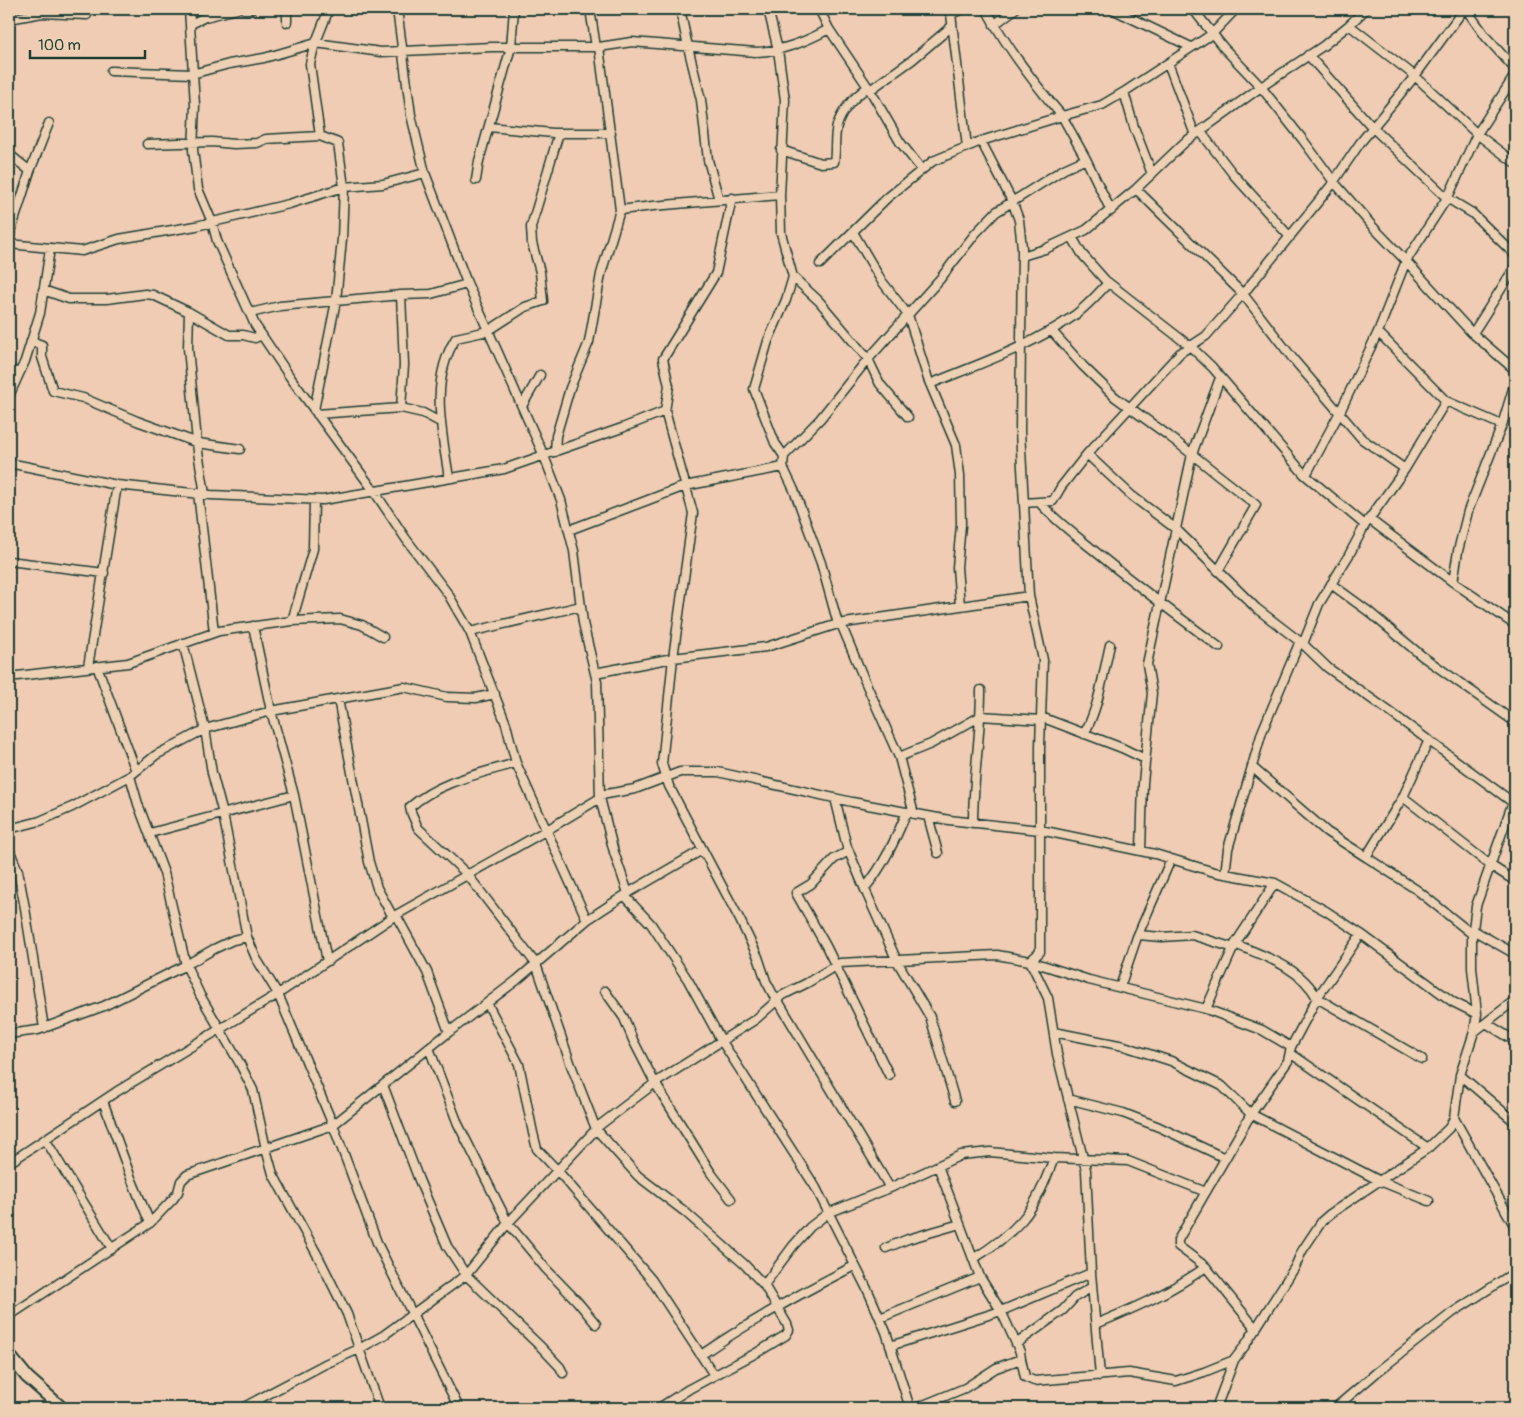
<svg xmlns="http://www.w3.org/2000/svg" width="1524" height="1417" viewBox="0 0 1524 1417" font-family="Pangolin,sans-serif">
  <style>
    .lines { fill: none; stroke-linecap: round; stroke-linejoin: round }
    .minor-casing { stroke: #1f3d34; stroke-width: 11 }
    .highway-casing { stroke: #1f3d34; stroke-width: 15 }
    .minor { stroke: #eed1b5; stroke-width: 8 }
    .highway { stroke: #eed1b5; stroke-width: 11 }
  </style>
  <rect width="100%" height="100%" fill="#efccb3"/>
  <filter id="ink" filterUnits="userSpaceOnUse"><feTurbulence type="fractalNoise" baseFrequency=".02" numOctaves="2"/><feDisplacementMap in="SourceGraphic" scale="10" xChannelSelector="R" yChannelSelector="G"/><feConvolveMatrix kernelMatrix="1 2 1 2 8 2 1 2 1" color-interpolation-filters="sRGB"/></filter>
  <g filter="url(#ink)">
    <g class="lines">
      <defs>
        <path id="minor" d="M189,9L195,105L193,150L198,189L212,222L217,241L255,325L290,377L374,491L406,539L448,594L470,632L506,724L516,763L587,920
          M244,9H252
          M287,9V22
          M397,9L411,115L425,173L467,283L544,456L561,500L574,551L583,623L597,682L600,798L614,852L628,893
          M590,9L596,47
          M680,9L688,47L701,100L708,160L719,200
          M771,9L769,13L778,50L785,100L780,195L781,233L793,277L819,301L868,359L880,384L908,417
          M819,9L829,29L870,90L900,142L922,170
          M946,9L951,14L967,147
          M986,9C1007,48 1033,82 1062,116L1102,105L1124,92L1212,34L1236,9
          M1112,9L1191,47
          M1193,9L1223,47L1261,87L1303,140L1334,182L1374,228L1406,261L1471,332L1515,370
          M1466,9L1486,37L1515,69
          M951,14L963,9
          M9,19L42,13L87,15
          M191,24L205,17L237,9
          M994,25L1015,9
          M1349,25L1415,76L1477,134L1515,163
          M599,47L620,210
          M1308,55L1373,128L1447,198L1472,213L1515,255
          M1168,63L1195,135
          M111,71L192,74L229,64L264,58L316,43L381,52L492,47H599L632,42L756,52C783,51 805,42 829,29
          M870,90L912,60L952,26
          M1124,92L1134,127L1152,174
          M489,127L553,133H611
          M1200,131L1233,174L1290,237
          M320,136L310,64L314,47L329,9
          M981,141L1012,201L1019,220L1022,248L1020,431L1029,596L1043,660L1040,746V952L1030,961L1089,980L1206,1009L1262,1030L1291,1047
          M147,144L212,142L234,144L257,143L266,139L320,136L338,143L344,187L342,239L336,301L314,410
          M781,150L821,163L834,162C836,151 834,137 837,126C842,110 854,97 868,87
          M9,154L30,171
          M1086,159L1111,211
          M476,180L479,161L511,47L514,9
          M1136,189L1243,294L1294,360L1362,439L1405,469
          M853,232L881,280L908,315L928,379L956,445L960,475L961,525L957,567L960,606
          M9,237L30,171L49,123
          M1072,237L1082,254L1105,280L1191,347L1212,367L1304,474L1365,525
          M9,244L82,251L119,239L196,226L289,204L344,187L383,184L425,173
          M1022,256L1045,249L1086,230L1136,189L1185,142L1261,87L1323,46L1349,25L1366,9
          M820,264L887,198L933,161L981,141L1062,116L1086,159L1064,169L996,212L975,234L940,279L863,365L820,419L784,456L783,467L794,490L821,563L838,624
          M43,290L69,299H107L145,294L153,295L189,312L229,335H243L255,338L262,335
          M401,295L404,365L401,408
          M189,312L188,348L198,452L205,494
          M250,313L280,306L401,295L431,294L467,284
          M1051,330L1083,366L1115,397L1169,436L1256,505L1218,571
          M1378,332L1446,401L1502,425
          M1473,333L1515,267
          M31,341L42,345V357L53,391L83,398L137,421L198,443L240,449
          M9,369L19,373
          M930,384C979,364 1032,346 1075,315C1087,306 1098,294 1108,283
          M9,396L25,361L40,313L50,249
          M522,406L540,375
          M665,411L693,513L673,658L662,764L669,786L740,920L758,957L766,981L776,1000
          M317,414L401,408L423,413L440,422
          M555,452L556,436L570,388L589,342L601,274L620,210L653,206L780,195
          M1087,454L1132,496L1176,529L1256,608L1303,644L1328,668L1390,712L1515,804
          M784,456L775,443L754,389L768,341L786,300L793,277
          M9,463L117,485L211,495L323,500L504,469L622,428L665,411L669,386L663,359L716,273L732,198
          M1306,475L1340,412L1378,332L1406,261L1449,195L1477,134L1515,75
          M449,478C442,431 429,381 456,338L488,331L525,307L543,301L540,272L532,243L531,227L559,133
          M198,493L214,632
          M1024,503L1053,501L1061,487L1087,454L1180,353L1206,336L1247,289L1330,187L1360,143L1415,76L1464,9
          M1040,503C1055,520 1074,534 1091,548C1133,583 1176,615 1219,647
          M1369,519L1453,582L1515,625
          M569,530L685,486L783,467
          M9,561L104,573
          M1453,582L1458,551L1468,511L1502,425L1515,382
          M1331,584L1368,611L1422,656L1515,722
          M292,621L340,619L362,625L383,637
          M841,624L864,679L899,757L914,814
          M253,626L271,711L294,795L327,961
          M470,632L581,606
          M183,643L205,729L212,773L223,814L247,937L256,958L278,994L333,1125L378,1245L459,1408
          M1303,644L1319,604L1349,555L1365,525L1405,469L1446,401
          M97,666L136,771
          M88,667L117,485
          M595,673L673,658L766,647L838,624L1029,596
          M9,677L128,663L219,631L292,621L313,549L314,500
          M338,699L369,862L377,888L393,917
          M1041,717L1122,748L1145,759
          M1084,734C1099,708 1103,674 1110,645
          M1429,740L1403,797L1366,857L1417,890L1472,934
          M899,757L931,744L981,716L1041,720
          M516,763C479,774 440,781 410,807L411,812L418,828L467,874L536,964L571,1065L596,1129L638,1176L684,1211L744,1264L764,1285L787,1324L789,1330L786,1335L758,1352L689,1389L659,1408
          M1252,767L1327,832L1366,857
          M130,776L138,804L164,873L186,965L200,995L239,1062L253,1090L266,1149L273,1174L319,1258L347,1314L380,1408
          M601,795L635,789L680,772H718L852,802L949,820L1040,830L1093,841L1155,854L1214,872L1275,883L1326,911L1361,934L1453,1002L1477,1014
          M1515,796L1476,906L1472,937V968L1477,1014L1474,1032L1460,1075L1454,1118L1515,1227
          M1403,797L1490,865L1515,881
          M835,798L847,847L866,892L897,961L930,1017L955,1101
          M928,816L938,853
          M973,823C973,778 981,734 981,690
          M9,829L40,821L72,807L130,776L156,755L205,729L271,711L404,687L447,697L476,698L495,694
          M150,833L294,795
          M9,849L18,871L25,908L44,1028
          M849,851L834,859L811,884L796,893L826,946L889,1075
          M1141,851L1143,783L1152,693L1147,664L1192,454L1220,378
          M1225,874L1228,849L1262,732L1300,641
          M865,888C884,865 895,840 907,812
          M625,896L651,924L688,980L721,1040L816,1188L869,1293L886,1332L910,1408
          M396,915L427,972L449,1032
          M1473,930L1515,954
          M1138,935L1162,937L1192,935L1234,948
          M1235,944C1264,956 1302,968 1317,998L1422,1059
          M1120,987L1137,937L1171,859
          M605,991L624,1018L633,1040L655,1083L711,1173L731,1199
          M777,999L890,1188
          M487,1003L519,1064L533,1133L537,1149L557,1170L651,1279L714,1375
          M1206,1009L1235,944L1275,883
          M1486,1023L1515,1041
          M1054,1032L1124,1046L1171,1061L1222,1086L1251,1114L1380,1181L1429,1201
          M1474,1032L1515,1000
          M9,1034L38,1030L104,1006L186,965L214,949L233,940L247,937
          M429,1048L458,1124L508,1223L546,1269L577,1301L596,1324
          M1290,1053L1428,1148
          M1460,1075L1515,1122
          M383,1085L419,1180L447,1246L466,1275L541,1347L560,1367L563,1373
          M1068,1099L1123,1113L1159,1127L1225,1158
          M103,1101L131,1178L150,1223
          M45,1139L112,1249
          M9,1163L116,1092L278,994L396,915L547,830L600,798
          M938,1166L980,1277L1001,1311L1020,1352L1021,1359
          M886,1248L908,1239L960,1224
          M973,1259C991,1248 1008,1236 1022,1220C1037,1203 1046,1179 1054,1158
          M764,1285L793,1246L810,1227L828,1213L890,1188L961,1155L990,1152L1054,1158L1128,1161L1206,1192
          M9,1316L150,1223L173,1199L178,1192L181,1181L187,1175L333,1125L449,1032L517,980L587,920L628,893L702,850
          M880,1318L980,1277
          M1096,1324C1137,1307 1169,1293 1206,1267
          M1256,1329L1206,1267L1178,1246V1240L1251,1114L1288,1061L1291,1047L1317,998L1361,934
          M1016,1344L1063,1310L1075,1297L1092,1287
          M890,1346L1001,1311L1091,1273
          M701,1355C750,1321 801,1293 854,1266
          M242,1408L325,1364L359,1349L384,1335L466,1275L508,1223L600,1125L655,1083L756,1019L783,995L807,983L840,963L997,955L1030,961L1048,998L1057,1054L1086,1170L1091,1273L1100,1376
          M916,1408L965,1388L996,1368L1021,1359L1025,1377L1034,1381L1129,1373L1176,1381L1204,1372L1234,1360
          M1216,1408L1234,1360L1244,1347L1295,1267L1302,1251L1322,1221L1330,1214L1428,1148L1449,1128L1454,1118
          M1335,1408L1376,1373L1452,1313L1515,1272"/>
        <path id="highway" d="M9,1355L27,1377L62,1408"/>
      </defs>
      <use href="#minor" class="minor-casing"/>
      <use href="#highway" class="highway-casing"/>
      <use href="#minor" class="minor"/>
      <use href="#highway" class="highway"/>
    </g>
  </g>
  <rect width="1524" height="1417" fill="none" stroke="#eed1b5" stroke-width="30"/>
  <rect x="15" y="15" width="1494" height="1387" fill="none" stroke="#1f3d34" stroke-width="2" filter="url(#ink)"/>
  <path d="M30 50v8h115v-8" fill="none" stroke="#1f3d34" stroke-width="2.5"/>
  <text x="38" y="50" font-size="15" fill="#1f3d34" stroke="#eed1b5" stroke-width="4" paint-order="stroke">100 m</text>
</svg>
